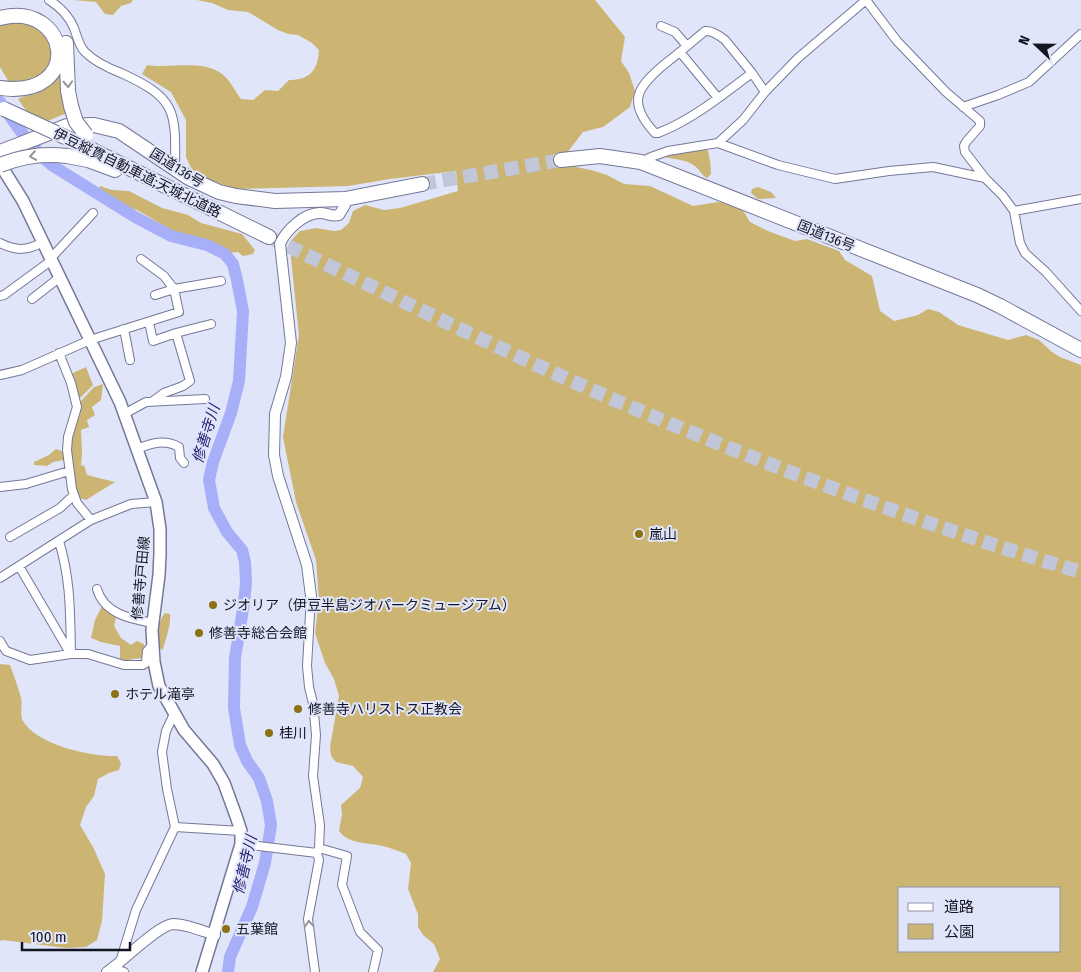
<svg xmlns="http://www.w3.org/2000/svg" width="1081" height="972" viewBox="0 0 1081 972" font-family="'Fira Sans Condensed','Noto Sans JP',sans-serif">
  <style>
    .green { fill: #ccb572; fill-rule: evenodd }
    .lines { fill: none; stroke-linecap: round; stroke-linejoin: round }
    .river { stroke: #a7aff9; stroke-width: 12 }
    .highway-tunnel { stroke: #c2c6d9; stroke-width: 14; stroke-dasharray: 14 7; stroke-linecap: butt }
    .street-casing { stroke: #747897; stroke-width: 10 }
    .secondary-casing { stroke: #747897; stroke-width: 12 }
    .primary-casing { stroke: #747897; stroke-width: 14 }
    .highway-casing { stroke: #747897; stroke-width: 16 }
    .street { stroke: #fff; stroke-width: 8 }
    .secondary { stroke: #fff; stroke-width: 10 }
    .primary { stroke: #fff; stroke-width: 11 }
    .highway { stroke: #fff; stroke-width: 14 }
    .highway-bridge-casing { stroke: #747897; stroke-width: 16; stroke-linecap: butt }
    .highway-bridge { stroke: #fff; stroke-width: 14 }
    .oneway { stroke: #95969b }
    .poi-dot { fill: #8b7113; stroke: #e1e5fa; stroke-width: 2 }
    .labels { text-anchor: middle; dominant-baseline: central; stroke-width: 4; stroke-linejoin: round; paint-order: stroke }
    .street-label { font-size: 14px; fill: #131520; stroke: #e1e5fa }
    .poi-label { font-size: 14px; fill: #131520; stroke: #e1e5fa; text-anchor: start }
    .water-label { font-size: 15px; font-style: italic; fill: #272073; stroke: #e1e5fa }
  </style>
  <rect width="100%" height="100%" fill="#e1e5fa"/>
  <path class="green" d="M73,0H133L131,3L121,6L113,15L105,14L96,2Z
    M197,0H595L625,37L621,61L629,73L635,91L630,107L603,127L583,132L567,153L562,164L591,170L607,175L624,184L650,186L693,206L718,202L730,203L744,212L750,222L768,231L795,241L807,239L839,251L845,260L872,276L880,311L894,321L918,315L928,309L939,312L958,325L1008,340L1026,335L1039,340L1052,352L1060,357L1081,365V972H433L440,959L434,944L423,935L418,927V914L408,889L411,863L406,854C399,851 391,848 383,846C369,843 348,844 339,831L342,814L341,805L360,788L363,777L353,766L336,762L331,756L330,747L339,696L334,679L325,663L315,633L319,600L316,560L296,502L283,437L299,335L291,258V241L300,231L316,228L334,231L341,230L349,223L353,211L365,205L384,210L400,208L458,191L456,171L390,179L348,186L235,189L200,176L191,168L186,157V120L171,92L142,74L147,65C169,69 202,59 222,74C230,80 235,91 241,99L253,100L265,90L278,91L289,80C310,80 318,70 319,50L312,43L298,35L288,34L278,30L248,12L228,10L212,3ZM900,888H1060V951H900Z
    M17,18L49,31L53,58C40,81 33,80 10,84L0,67V25Z
    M62,65L67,113L45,122L29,115L18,99C40,91 52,89 62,65Z
    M703,149L708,151C710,159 711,166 711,174L707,178C701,175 701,171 696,167C687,159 676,160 665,157L668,154Z
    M100,186L112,190L129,191L162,208L188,215L201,223L242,234L255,250L253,254L243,256L238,252L230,253L203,240L178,234L137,210L119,204L107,193L99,190Z
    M758,187L771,192L776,198L758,199L751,193L752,189Z
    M86,367L93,385L79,399L71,374Z
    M103,384L101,400L92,407L95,415L87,420L89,427L81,430L82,452L81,466L84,465L87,475L115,482L86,500L76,497L69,450L72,432L80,415L81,401L94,387Z
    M56,449L64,452L66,458L64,460L53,462L47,466L34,465V462L49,455Z
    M102,606L112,612L116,617L114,626L121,638L131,645L137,641L144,644L145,655L144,658L132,659L128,661L120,659V646L101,642L91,638L95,620Z
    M165,613L170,614C171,625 166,638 163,649L161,650C157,640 157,621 165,613Z
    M1,664L10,665C14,676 18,687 21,698C23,705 19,714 23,721C37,745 91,757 117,756L121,763L119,770L109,773L98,779L94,796L86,807L80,825L93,847L105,874L102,921L97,940L86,947L66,948L3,940L0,941V665Z"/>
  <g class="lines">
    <path class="river" d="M0,102C16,125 31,148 53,166L135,217L171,236L207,245L225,254L233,264L237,280L243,311L239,381L231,413L213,462L209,480L214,508L227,532L242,550L245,562L246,583L244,603L235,658L234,708L240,745L247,761L259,778L267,801L271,825L265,863L252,907L230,957L228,972"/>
    <path class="highway-tunnel" d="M422,184L561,160
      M269,237C385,292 500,350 617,401C768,466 923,525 1081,572"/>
    <defs>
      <path id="street" d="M49,0C60,7 69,16 74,28C77,36 79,46 85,52C95,62 108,68 121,73C176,98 176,110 175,168
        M866,0L897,41L946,92L980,121V126L966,142L964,146L965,152L985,178L1003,196L1014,211L1020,243L1025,253L1046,272L1081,311
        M661,26L675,32L687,46
        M705,31C712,30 720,36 725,40L752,73C722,95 692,120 658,133H655C626,102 637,87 666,63C679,53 692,42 705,31Z
        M680,52L718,98
        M752,73L765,92
        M963,107L998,95L1029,82L1081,34
        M718,143L778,165L835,179L889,171L933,167L985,178
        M641,162L651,157L668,151L718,143L743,120L765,92L798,58L866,0
        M1014,211L1081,199
        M0,243C16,251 27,251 43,242
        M51,258L93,213
        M141,259L164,276L174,289L155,295
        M0,296L4,295L52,260
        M32,299L60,277
        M149,322L153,341L176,333L190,381L183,386L164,393L153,401
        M124,329L130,360
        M176,333L211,324
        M59,353L71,383L77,407L68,437L67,450L72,489L77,503L91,520
        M0,375L22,370L90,340L179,312L174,289L221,281
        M124,414L146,402L205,399
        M137,449C151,443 165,439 179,447L180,458L184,463
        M0,487L26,484L69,471
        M10,537L60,508L74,495
        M59,541C71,581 70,613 71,654
        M19,566L70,653
        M0,578L91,520L131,504L156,502
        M97,589C104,614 131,619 153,623
        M311,596L307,666L309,687L313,703L316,735L313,776L320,825L319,848L347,856L342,885L344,890L360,932L378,950L373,972
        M0,641L6,651L30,660L71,654H88L124,665H143L146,663L147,651L153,644
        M175,827L241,831
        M241,844L317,853
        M120,962L136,910L175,827L167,789L162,752L166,731L174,714
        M113,968L124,972
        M315,972L308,919L319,860L317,853L319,848"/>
      <path id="secondary" d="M311,596L307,565L278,476L274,455L275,414L286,377L291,343L280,244C286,230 304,213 320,213C327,213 332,217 339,215L345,205V199
        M107,972C122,962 158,925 173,924C186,924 202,931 215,935"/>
      <path id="primary" d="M0,164L23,201L120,402L156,502L160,529V554L159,575L152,630L154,662L159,686L184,730L213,764L224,783L236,816L241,831V844L202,972"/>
      <path id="highway" d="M0,18C69,0 86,99 0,88
        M66,43L68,91L71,106
        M76,142L269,237
        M0,152L67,126L94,125L119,131L189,178L219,192L236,196L275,201L345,199L422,184
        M67,156L88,160L115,170
        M561,160L600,156L641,162L977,295L1000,306L1081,350"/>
    </defs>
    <use href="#street" class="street-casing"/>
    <use href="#secondary" class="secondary-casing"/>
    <use href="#primary" class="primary-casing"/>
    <use href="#highway" class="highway-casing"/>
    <use href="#street" class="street"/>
    <use href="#secondary" class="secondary"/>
    <use href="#primary" class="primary"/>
    <use href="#highway" class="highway"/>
    <defs>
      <path id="highway-bridge" d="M71,106L76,122L86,135
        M4,109L76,142
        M0,165C22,156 43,153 67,156"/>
    </defs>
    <use href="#highway-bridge" class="highway-bridge-casing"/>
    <use href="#highway-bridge" class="highway-bridge"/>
  </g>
  <defs><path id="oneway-chevron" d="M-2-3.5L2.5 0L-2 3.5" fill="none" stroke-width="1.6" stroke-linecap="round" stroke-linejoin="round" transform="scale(1.25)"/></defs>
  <g class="oneway">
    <use href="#oneway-chevron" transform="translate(68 84) rotate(87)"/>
    <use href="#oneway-chevron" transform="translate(33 156) rotate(172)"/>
    <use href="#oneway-chevron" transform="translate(309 924) rotate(-94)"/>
  </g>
  <g class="poi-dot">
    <circle cx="639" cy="534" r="5"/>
    <circle cx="213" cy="605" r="5"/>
    <circle cx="199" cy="633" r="5"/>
    <circle cx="115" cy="694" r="5"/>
    <circle cx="298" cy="709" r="5"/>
    <circle cx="269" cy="733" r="5"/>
    <circle cx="226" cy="929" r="5"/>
  </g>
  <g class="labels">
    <g class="street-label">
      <text transform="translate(177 168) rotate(32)">国道136号</text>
      <text transform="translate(137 173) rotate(26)">伊豆縦貫自動車道;天城北道路</text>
      <text transform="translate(826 236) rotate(22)">国道136号</text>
      <text transform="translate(141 578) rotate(-85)">修善寺戸田線</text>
    </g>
    <g class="poi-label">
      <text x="649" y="534">嵐山</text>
      <text x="223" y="605">ジオリア（伊豆半島ジオパークミュージアム）</text>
      <text x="209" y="633">修善寺総合会館</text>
      <text x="125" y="694">ホテル滝亭</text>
      <text x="308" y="709">修善寺ハリストス正教会</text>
      <text x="279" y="733">桂川</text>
      <text x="236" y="929">五葉館</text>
    </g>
    <g class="water-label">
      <text transform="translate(206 434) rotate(-73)">修善寺川</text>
      <text transform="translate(245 865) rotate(-77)">修善寺川</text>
    </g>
  </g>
  <rect x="898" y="887" width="162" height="65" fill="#e1e5fa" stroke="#8f92a3"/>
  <rect x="908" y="903" width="25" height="8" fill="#ffffff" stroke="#8f92a3"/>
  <text x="944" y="912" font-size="15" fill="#131520">道路</text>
  <rect x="908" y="924" width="25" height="15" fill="#ccb572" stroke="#8f92a3"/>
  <text x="944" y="937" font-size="15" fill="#131520">公園</text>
  <g transform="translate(1036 45) rotate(292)" stroke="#e1e5fa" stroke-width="4" paint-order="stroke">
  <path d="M0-4L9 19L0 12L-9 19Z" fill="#131520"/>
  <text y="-8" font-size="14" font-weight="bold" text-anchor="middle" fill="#131520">N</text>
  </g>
  <path d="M22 942v8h108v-8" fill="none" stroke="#131520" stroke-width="2.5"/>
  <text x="30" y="942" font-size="15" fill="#131520" stroke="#e1e5fa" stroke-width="4" paint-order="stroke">100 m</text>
</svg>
